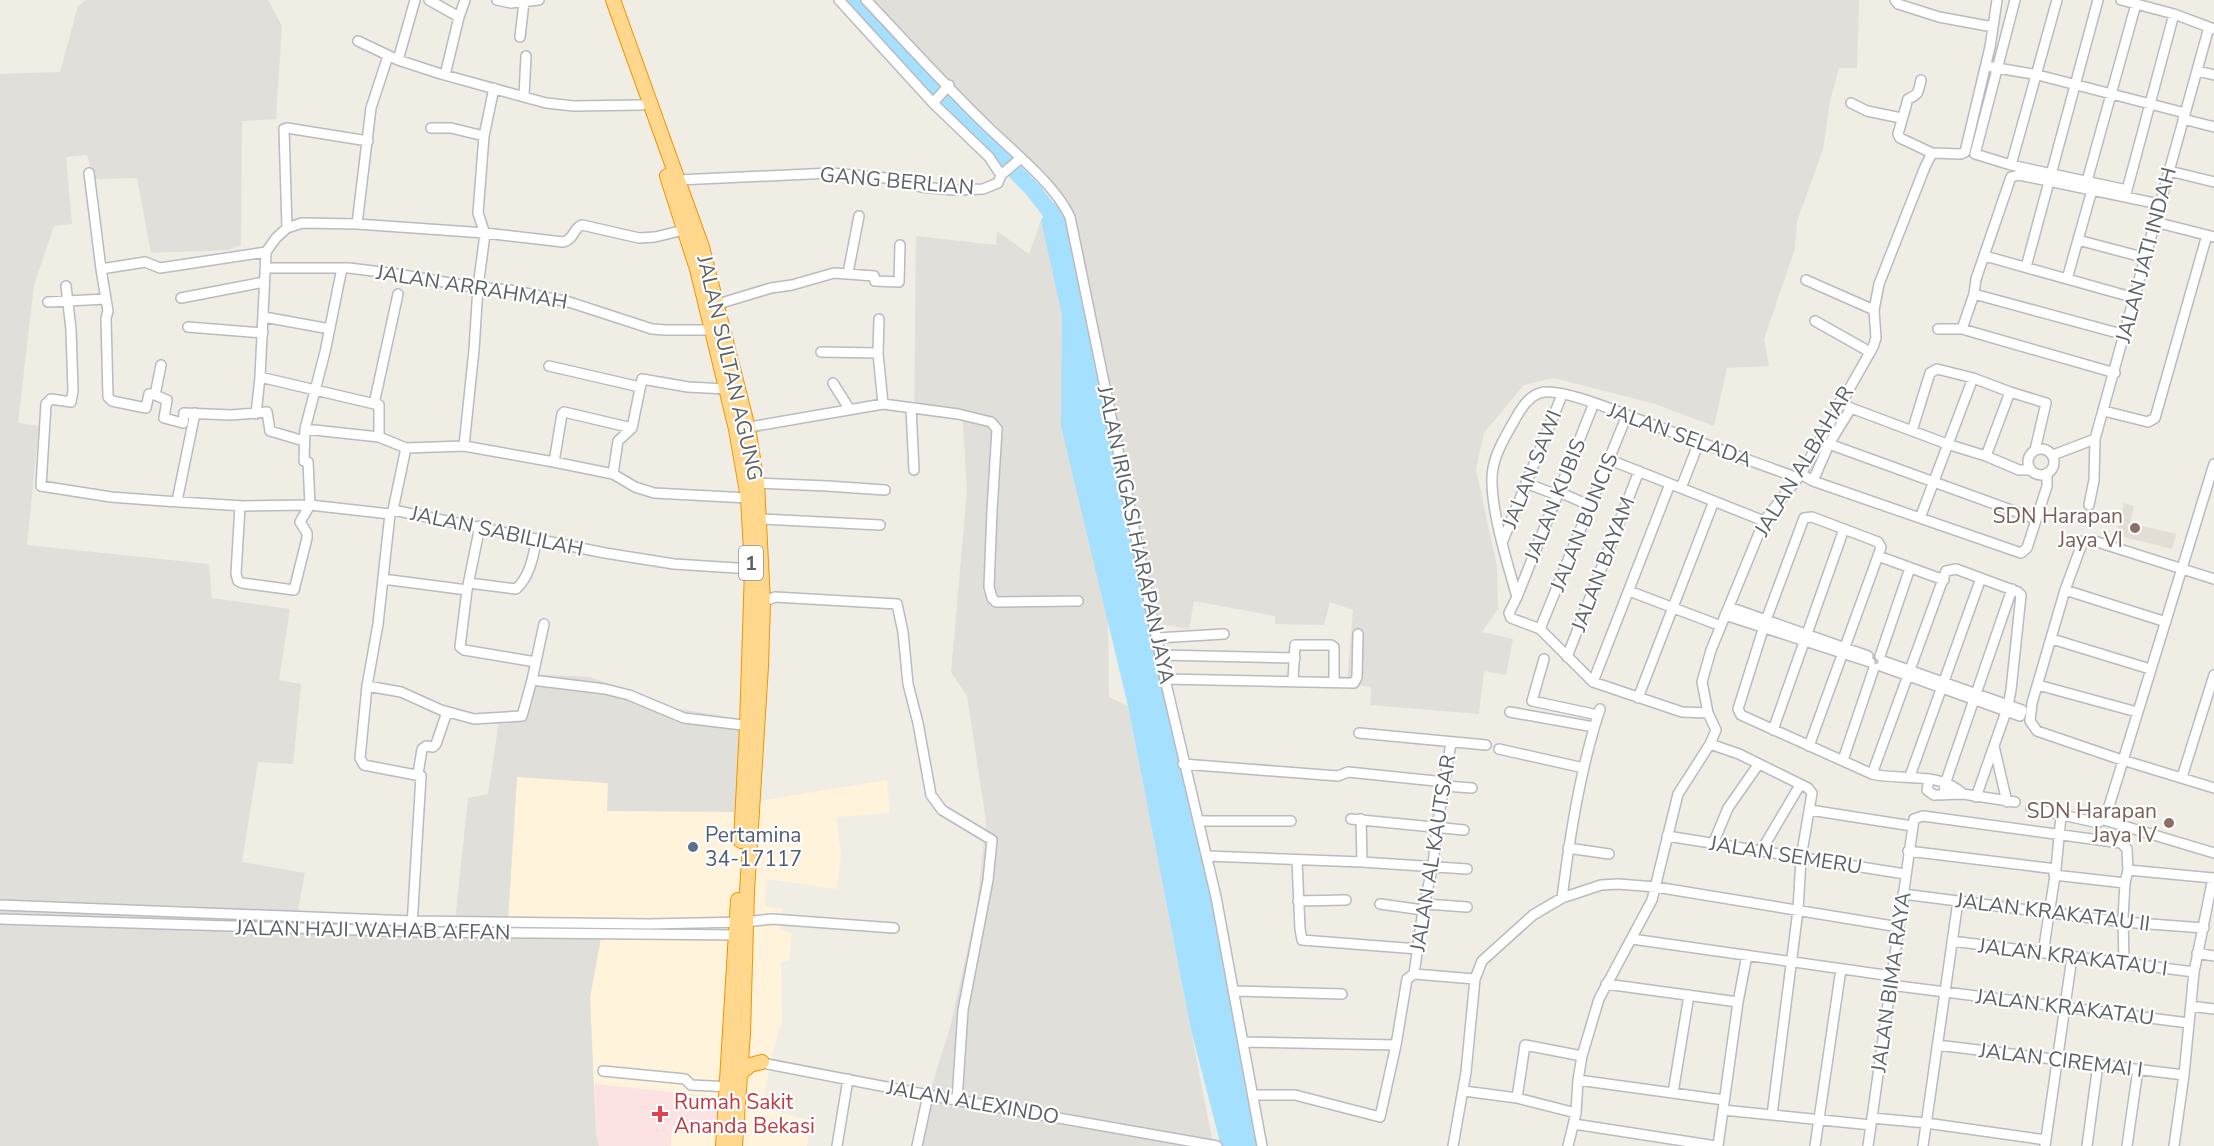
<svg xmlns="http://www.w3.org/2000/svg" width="2214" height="1146" viewBox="0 0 2214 1146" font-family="'Nunito Sans',sans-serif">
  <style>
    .commercial { fill: #fff3db }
    .industrial { fill: #e1dfd9 }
    .education { fill: #e2ded6 }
    .medical { fill: #fce2e2 }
    .water { fill: #a6e0ff }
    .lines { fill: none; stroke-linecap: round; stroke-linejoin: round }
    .river { stroke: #a6e0ff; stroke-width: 16 }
    .minor-casing { stroke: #b8bbbf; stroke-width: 12 }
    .highway-casing { stroke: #f59300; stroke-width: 16 }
    .minor { stroke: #fff; stroke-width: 9 }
    .highway { stroke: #ffd88d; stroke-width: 14 }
    .education-dot { fill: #8d6e63; stroke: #fff; stroke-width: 2 }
    .service-dot { fill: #5c6f8a; stroke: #fff; stroke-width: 2 }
    .health-dot { fill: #e0444e; stroke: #fff; stroke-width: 2 }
    .labels { text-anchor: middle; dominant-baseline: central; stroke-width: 4.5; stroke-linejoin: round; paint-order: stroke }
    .shield { fill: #fff; stroke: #8e9194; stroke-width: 1.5 }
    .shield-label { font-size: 20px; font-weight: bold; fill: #5d6266 }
    .street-label { font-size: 21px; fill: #5d6266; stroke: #fff }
    .education-label { font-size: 21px; fill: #785e54; stroke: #fff; text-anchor: end }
    .service-label { font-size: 21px; fill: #4e5e75; stroke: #fff; text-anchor: start }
    .health-label { font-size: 21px; fill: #be3a42; stroke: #fff; text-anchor: start }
  </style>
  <rect width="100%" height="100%" fill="#f0ede5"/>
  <path class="commercial" d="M517,777L608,783L607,811L747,812L765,800L887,780L890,813L836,817L841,855L837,889L767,879L765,906L782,909L779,930L792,933L789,961L781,962L782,1021L773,1051L762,1107L811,1121L807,1146H599L596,1132L590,998L604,921L508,920Z"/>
  <path class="industrial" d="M86,0H268L282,26L276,119L242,121L241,245L229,250L151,253L137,178L94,179L87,155L66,157L72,224L54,226L34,285L18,423L39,426L27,545L209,564L212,598L290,609L279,680L301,684L293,764L258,762L242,862L305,873L297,915L455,921L468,798L488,794L500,714H524L527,674L590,677L673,708L747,720V812L607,811L608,783L517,777L508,920H604L590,998L596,1132L599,1146H0V74L60,72L78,6Z
    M866,0H1859L1857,68H1839L1830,101L1823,150L1797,221L1795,249L1764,339L1769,366L1727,368L1714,426L1655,404L1554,378L1524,385L1484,433L1476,469L1497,567L1498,609L1482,632L1513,639L1506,675L1484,671L1479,714L1370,705L1371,687L1347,684L1353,610L1330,602L1324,625L1275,624V616L1194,601L1189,629L1108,615L1109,697L1128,706L1213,1144L1217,1146H913L951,1024L977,906L986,821L967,696L951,672L967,491L962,410L914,404L916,236L996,245L997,231L1029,254L1041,220L1058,198Z"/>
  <path class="education" d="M2124,503L2134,506L2130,523L2176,534L2172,549L2116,535Z"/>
  <path class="medical" d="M595,1084L719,1097L726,1102L724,1128L672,1126L671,1146H599L596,1132Z"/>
  <path class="water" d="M1058,198L1068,213L1207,856L1262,1146H1221L1191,1030L1128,706L1061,426L1062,315L1041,220Z"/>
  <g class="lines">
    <path class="river" d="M849,0L1033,190L1050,212L1058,228"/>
    <defs>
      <path id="minor" d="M429,0L459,17
        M497,0L511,3L539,0
        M839,0L933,103L989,157L1001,175
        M866,0C907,43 947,88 990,129C1015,153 1056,186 1070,217L1165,679L1216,897L1262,1146
        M1895,0L1898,4L1939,17L1993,27
        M2015,0L1975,154L2011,165L2127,190L2174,14
        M2121,0L2174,14L2214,29
        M520,37L524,2
        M358,41L398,60L441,74L546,103L574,106L642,105
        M398,60L415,0
        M1992,67L2038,75L2185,113
        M2198,71L2214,75
        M445,75L459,17L465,0
        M1921,80C1918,93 1919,94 1908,99L1898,134L1900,138L1932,153
        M524,96L526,56
        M933,103L949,85
        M1851,103L1867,111L1901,118
        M2183,119L2214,127
        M431,128H451L484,136L494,88
        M2011,165L2057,0
        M2169,171L2214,182
        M89,173L101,269L145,262L160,268L266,252
        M1001,175L1021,158
        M678,180L831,173L886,178L921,187L954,190L983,189L998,183L1001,175
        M2087,181L2136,4
        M2155,222L2214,237
        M357,224L371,108L388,56
        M287,228L284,129L287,128L368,141
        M2078,240L2146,258
        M1985,256L2135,298
        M2026,267L2098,0
        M266,268H349L397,274L467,286L510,290L569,302L652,329L665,330H710
        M101,269L108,311L106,318L108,397L112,401L146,408L149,394L155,395
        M848,273L859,216
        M2067,279L2092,190
        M1806,280L1874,310
        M66,286L71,329L73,391L71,402L51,399L46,404L41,486L111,497L164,501L244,506L310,505L390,514L393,510L605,553L674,564L752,569
        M1974,294L2125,335
        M181,298L264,282
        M48,302L106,299
        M718,304L771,288L792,285L834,273L874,276L875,281L899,282L900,245
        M264,317L330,329
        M879,319L878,353L883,404
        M1815,321L1870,352
        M188,327L263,333
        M1938,329H1962L2115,373
        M1962,329L1974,294L1976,279L2011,177L2019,175L2159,204
        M821,352L878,353
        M161,365L155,395L167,400L164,418L183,423L184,413L231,415L267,412L270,431L304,441
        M549,366L640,387
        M260,377L379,405V437
        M833,383L850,410
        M1840,402L1851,408L1947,444L1986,456L2019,470H2030
        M374,404L398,294
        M911,408L914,470
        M2104,411L2148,422L2155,418L2207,235
        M256,414L260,377L266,252L276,238L287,228L302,223L357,224L485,233L563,242C574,240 573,228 582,225L639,238L655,237L684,230
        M744,428L883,404L958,414L991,422L997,429L992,511L989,587L992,598L996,602L1078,601
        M305,429L379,437L406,448L464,446L554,462L613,474L635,487L654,493L748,498
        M1912,431L1930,373L1937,369L1973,378L2010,392L2046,403L2035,450
        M1829,444L2036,519
        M464,446L474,350L478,287L485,234L478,213L484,136
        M2028 462a13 13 0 1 1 26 0a13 13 0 1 1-26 0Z
        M2053,455L2095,439L2209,27
        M1986,456L2010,392
        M1610,460L1764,521
        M554,462L562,414L564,412L632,428
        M613,474L618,441L632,428L642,379L688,387L726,389
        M1801,474L1813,481L2021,553L2027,548L2047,486V473
        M1813,481L1829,444L1851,408
        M757,483L827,486L885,490
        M1526,483L1557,495
        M1681,488L1699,442
        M1559,492L1591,506
        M177,501L195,413
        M2089,505L2094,480L2095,439
        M240,506L236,574L238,581L242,583L294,590L307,538V533L300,522L310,505L308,462L304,461L305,429L325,352L342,268
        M393,510L406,448
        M390,514L378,624L367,686L360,758L364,765L421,776L412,926
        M1920,518L1973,378
        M760,519L880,525
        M480,526L467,590L460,647L464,650L536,662
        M1502,543L1562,395
        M383,579L467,590
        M2214,579L2091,540L2083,541L2065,590L2032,703L2030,721L2037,731L2116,758L2214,788
        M1944,580L1878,556L1881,547L1878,542L1812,517L1804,518L1766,620L1738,709L1741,715L1872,774C1902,781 1939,771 1963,794
        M469,583L516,589C530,577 533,556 537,539
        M2065,590L2166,622
        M1629,591L1721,626
        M1517,597L1594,403
        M763,602L775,597L897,604L903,632L908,684L918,723L931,795L942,810L992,840L988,880L963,1010L957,1100
        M1729,607L1868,656
        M1725,615L1870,662
        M1540,629L1627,415
        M1157,638L1224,634
        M2052,639L2150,669
        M1160,655L1295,658
        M1880,656L1910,568
        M1567,657L1639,471
        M1544,659L1532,701L1598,715
        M1881,666L2020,716L2022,710L1883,661
        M1165,679L1354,683L1357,677L1358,634
        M532,680L605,689L629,695L684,718L751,726
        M1293,680L1295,645H1331L1334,647V682
        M1593,682L1670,484
        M2038,685L2137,712
        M367,686L401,692L441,710L474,719L522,716L532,680L544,624
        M1638,698L1714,501
        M1510,712L1594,727
        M1708,713L1682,712L1593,682L1540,629L1511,618L1509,613L1517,597C1508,565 1487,500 1493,468C1496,452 1505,437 1513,423C1520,410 1529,394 1544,392C1567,390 1618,412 1640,420C1693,440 1746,459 1798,478
        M1773,730L1844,529
        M1359,733L1486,745
        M1451,743L1437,827L1433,865L1423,910L1414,974L1475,979
        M1710,744L1739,754L1808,788L1812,793L1801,858L1798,910L1772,1115
        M1809,746L1878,556
        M1994,746L2007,802
        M1499,749L1584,768
        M1843,760L1874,668
        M1183,764L1338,776L1348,772L1445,782
        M418,774L422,749L426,746L433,747L436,744L447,712
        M1872,774L1946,571L1956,569L2018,592L2021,595L2011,690L2008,706L1976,797
        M1910,776L1981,578
        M2182,777L2214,675
        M1929,779L1927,790L1934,795L1963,794L2015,802
        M1444,786L1472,788
        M1944,795L1945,784L2012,589
        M2031,808L2094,822H2099L2106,816L2214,464
        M1810,810L1912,826
        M1351,819L1464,830
        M1361,819L1362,862
        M2104,820L2214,853
        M1198,821H1291
        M1667,836L1905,874
        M1713,844L1728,808L1758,765
        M1568,848L1609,854
        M1761,851L1800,785
        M1908,851L2056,869
        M1207,856L1362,862L1467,869
        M1297,861L1300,929L1302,940L1418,949
        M2128,870L2213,878L2194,972L2184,1075L2174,1146
        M2054,875L2125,883
        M1903,894L2123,922L2204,928
        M1562,898C1570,835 1580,770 1600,709
        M1298,901L1346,900
        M1380,904L1423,910
        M1426,904L1467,907
        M0,905L412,921L649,924L745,922L772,919L894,928
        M0,919L424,932L741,935
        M1632,939L1892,976
        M1952,941L2194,972
        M2043,953L2056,869L2061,816
        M2197,953L2214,956
        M1606,984L1738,1002
        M1890,985L2189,1023
        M1233,991L1342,994
        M2191,1006L2214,1009
        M1244,1042L1396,1045L1407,979L1414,974
        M1937,1045L2184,1075
        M757,1062L928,1095L1217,1146
        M603,1071L685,1079L691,1085L731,1087
        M1578,1080L1724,1100
        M1464,1091L1517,1098L1576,1113
        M1673,1093L1689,995
        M1253,1095H1295L1380,1117L1396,1045
        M1517,1098L1525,1045L1582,1056
        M1723,1110L1871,1125
        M1872,1118L1926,1123L2046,1140
        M1574,1124L1716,1146
        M837,1146L848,1079
        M917,1146L928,1095
        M1453,1146L1466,1072L1475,979L1482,961L1533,915L1562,898L1601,885L1618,884L1656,887L1899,927
        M1568,1146L1576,1113L1578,1080L1582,1056L1599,999L1652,900L1678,794L1710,744L1716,730L1708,713L1702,682L1711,650L1764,521L1801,474L1873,347L1876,338L1874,310L1879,284L1925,167L1932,153L1961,154L1965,152L1990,47L1997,0
        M1718,1146L1738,1002L1747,955
        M1815,1146L1841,969
        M1868,1146L1914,819L1923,816L2121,843L2127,849L2128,870L2125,883L2123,918L2124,964
        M1923,1146L1958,901
        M2045,1146L2072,957
        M2087,1146L2098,1064
        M2127,1146L2138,1069"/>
      <path id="highway" d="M613,0L702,247L748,428L757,483L763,602L761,666L747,891L743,1033L735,1146
        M667,176L697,269L736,429L748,498L752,569L747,726L741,841
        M740,1074L750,1065L762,1062
        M723,1146L738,900"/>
    </defs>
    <use href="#minor" class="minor-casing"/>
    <use href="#highway" class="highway-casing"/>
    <use href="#minor" class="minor"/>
    <use href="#highway" class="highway"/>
  </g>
  <g class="education-dot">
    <circle cx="2135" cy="528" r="6"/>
    <circle cx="2169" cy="823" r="6"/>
  </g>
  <circle class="service-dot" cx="693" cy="847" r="6"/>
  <path class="health-dot" d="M657 1105h6v6h6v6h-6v6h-6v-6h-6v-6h6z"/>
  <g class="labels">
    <rect class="shield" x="739" y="546" width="24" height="34" rx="4.5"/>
    <g class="shield-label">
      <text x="751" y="563">1</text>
    </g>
    <g class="street-label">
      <text transform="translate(897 181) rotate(5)">GANG BERLIAN</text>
      <text transform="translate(2146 255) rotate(-75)">JALAN JATI INDAH</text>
      <text transform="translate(472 287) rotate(9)">JALAN ARRAHMAH</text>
      <text transform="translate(730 368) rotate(77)">JALAN SULTAN AGUNG</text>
      <text transform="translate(1680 435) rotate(20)">JALAN SELADA</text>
      <text transform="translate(1804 461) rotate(-59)">JALAN ALBAHAR</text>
      <text transform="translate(1532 469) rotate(-68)">JALAN SAWI</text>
      <text transform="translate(1555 500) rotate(-68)">JALAN KUBIS</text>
      <text transform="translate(1584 522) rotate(-68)">JALAN BUNCIS</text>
      <text transform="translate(497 531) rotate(12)">JALAN SABILILAH</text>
      <text transform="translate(1136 535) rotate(78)">JALAN IRIGASI HARAPAN JAYA</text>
      <text transform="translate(1603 564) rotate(-69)">JALAN BAYAM</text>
      <text transform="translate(1433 853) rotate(-81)">JALAN AL KAUTSAR</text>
      <text transform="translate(1786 855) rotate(9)">JALAN SEMERU</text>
      <text transform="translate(2053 912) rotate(7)">JALAN KRAKATAU II</text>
      <text transform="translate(373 930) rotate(1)">JALAN HAJI WAHAB AFFAN</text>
      <text transform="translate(2073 957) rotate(7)">JALAN KRAKATAU I</text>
      <text transform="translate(1891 982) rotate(-82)">JALAN BIMA RAYA</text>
      <text transform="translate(2065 1007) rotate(7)">JALAN KRAKATAU</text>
      <text transform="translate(2061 1060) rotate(7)">JALAN CIREMAI I</text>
      <text transform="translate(973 1102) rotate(10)">JALAN ALEXINDO</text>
    </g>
    <g class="education-label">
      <text x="2123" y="516">SDN Harapan<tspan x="2123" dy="24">Jaya VI</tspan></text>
      <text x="2157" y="811">SDN Harapan<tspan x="2157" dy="24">Jaya IV</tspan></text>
    </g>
    <g class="service-label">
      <text x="705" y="835">Pertamina<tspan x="705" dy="24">34-17117</tspan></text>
    </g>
    <g class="health-label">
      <text x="674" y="1102">Rumah Sakit<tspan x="674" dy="24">Ananda Bekasi</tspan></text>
    </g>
  </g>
</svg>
